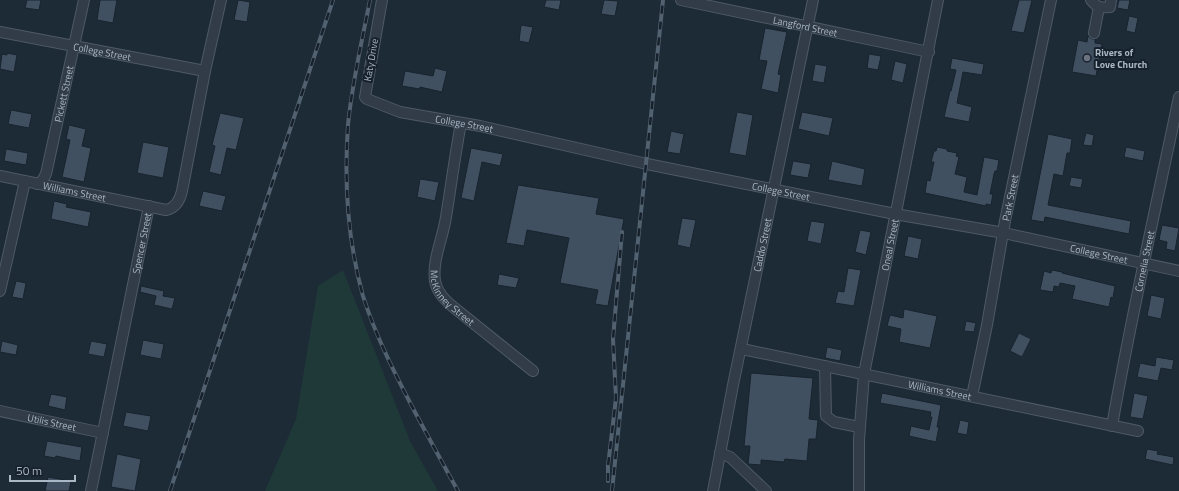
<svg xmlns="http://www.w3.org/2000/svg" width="1179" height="491" viewBox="0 0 1179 491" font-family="'Titillium Web',sans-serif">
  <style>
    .green { fill: #1f3838 }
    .building { fill: #405060; stroke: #18232e }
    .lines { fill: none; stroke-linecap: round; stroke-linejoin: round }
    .minor-casing { stroke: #4e5a66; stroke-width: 12 }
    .minor { stroke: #313c48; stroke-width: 10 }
    .rail-casing { stroke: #52616f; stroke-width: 4 }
    .rail { stroke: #17212c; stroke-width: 2.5; stroke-dasharray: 8; stroke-linecap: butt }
    .worship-dot { fill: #6b7280; stroke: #17212c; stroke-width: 1.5 }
    .labels { text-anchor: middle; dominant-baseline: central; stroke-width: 4; stroke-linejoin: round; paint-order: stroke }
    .street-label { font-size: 10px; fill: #aab7c5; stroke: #17212c }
    .poi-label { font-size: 10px; font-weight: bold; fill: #aab7c5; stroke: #17212c; text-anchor: start }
  </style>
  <rect width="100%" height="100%" fill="#1d2b37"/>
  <path class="green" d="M343,270L410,441L438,491H265L296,419L318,286Z"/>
  <path class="building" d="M27,0H41L39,10L25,8Z
    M100,0H117L113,23L97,20Z
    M238,0L250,2L247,22L234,20Z
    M546,0H561L559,10L544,7Z
    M604,0L618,1L615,16L601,14Z
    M1019,0H1032L1024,33L1011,31Z
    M1119,0H1130L1128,10L1117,8Z
    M1129,16L1138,18L1135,33L1126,31Z
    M521,25L533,27L529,43L519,41Z
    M765,28L787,32L778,74L781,75L778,93L761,89L767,61L759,60Z
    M1088,36L1092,39H1095V43L1102,44L1096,76L1072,72L1078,40L1087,42Z
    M7,53L17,55L14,72L0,69L2,54L7,55Z
    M869,54L881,56L878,70L867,68Z
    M952,58L984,64L982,75L963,72L957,103L972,107L969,122L944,117L950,91H951L956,70L950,69Z
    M895,61L907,64L903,83L891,80Z
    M815,64L827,66L824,83L812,81Z
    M435,68L447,71L442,92L420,87V89L402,86L405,71L433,76Z
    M11,110L32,114L29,128L8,124Z
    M737,112L753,115L746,156L729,153Z
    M802,112L833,118L829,136L798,129Z
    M220,113L244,118L236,150L227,148L221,175L209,172L215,146L212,145Z
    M69,125L86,129L82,146L91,148L84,182L62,177L70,140L66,139Z
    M671,131L684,134L680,154L667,152Z
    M1086,133L1094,135L1092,146L1083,145Z
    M1048,134L1072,139L1070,153H1067L1063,176L1054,174L1048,205L1131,221L1129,234L1045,217L1044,222L1031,220Z
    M143,142L169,147L163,178L137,173Z
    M937,147L947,149V151L957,153L956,156L959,157L955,174L967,177L964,192L977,195L984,157L999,160L997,171H995L994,174L990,194H993L991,205L986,204V206L925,193L927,180L930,181L934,162H931L934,151H936Z
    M1126,147L1145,151L1143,161L1124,157Z
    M471,148L503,154L500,166L482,162L474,201L461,198Z
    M6,149L28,153L26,165L4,161Z
    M793,161L811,164L808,178L790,175Z
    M832,161L865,169L862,186L828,180Z
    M1071,177L1083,179L1081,188L1069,186Z
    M420,179L439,182L435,201L417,197Z
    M518,185L599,198L596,214L624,219L608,306L595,304L598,290L560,283L569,238L527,230L524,246L506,243Z
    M203,191L226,196L222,211L199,206Z
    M54,201L67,204L66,207L91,212L88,227L51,219Z
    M682,218L696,220L690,248L677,245Z
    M811,221L825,223L821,244L807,241Z
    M1162,225L1179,228L1175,251L1166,249L1167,242L1159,240Z
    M860,230L871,232L866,255L855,252Z
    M908,236L922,239L918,259L904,256Z
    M848,268L861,270L854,306L835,303L838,291L844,292Z
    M1052,270L1062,272V273L1115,286L1113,298L1111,297L1109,307L1072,299L1075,286L1060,283L1059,287L1054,286L1053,292L1040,290L1044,271L1051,273Z
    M499,274L519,278L516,288L497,285Z
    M16,281L26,283L23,299L12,297Z
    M141,286L164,291L163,296L175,298L172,309L154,305L156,296L140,292Z
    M1151,295L1165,298L1161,319L1147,316Z
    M904,309L937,316L930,348L899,342L901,329L887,326L890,315L903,318Z
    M966,321L976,323L974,332L964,331Z
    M1019,333L1031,339L1022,357L1010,351Z
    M143,340L164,344L161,359L140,355Z
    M2,341L18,345L16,355L0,352Z
    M91,341L107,344L104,357L88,354Z
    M827,347L842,350L840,361L825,358Z
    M1156,357L1174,360L1172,370L1161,368L1158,381L1137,377L1140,363L1155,366Z
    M751,373L813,378L809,419L818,420L816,439H809L807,461L785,459L784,462L761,460V465L748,464L750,446H744Z
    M882,393L941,405L937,427H939L936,442L909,436L911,426L929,430L932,417H930L931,412L880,403Z
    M1134,393L1148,396L1143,419L1130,417Z
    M51,394L67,397L65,410L48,406Z
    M126,412L151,416L148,431L123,426Z
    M960,420L969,422L967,435L957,433Z
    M47,441L82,447L80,461L56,456L55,458L44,456Z
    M1147,449L1158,451L1157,454L1174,457L1173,465L1145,459Z
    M117,454L141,459L135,491L111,487Z
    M48,477L71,481L69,491H45Z"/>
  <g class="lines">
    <defs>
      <g id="minor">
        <path id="s1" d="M382,0L365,97L367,99L400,112L480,126L647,164L895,214L1004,233L1179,271"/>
        <path id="s2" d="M681,0L929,52"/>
        <path d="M1091,0C1098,8 1099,8 1110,7L1111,0"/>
        <path id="s3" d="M0,32L205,71"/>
        <path d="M1094,33L1099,7"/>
        <path id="s4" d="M461,123C455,155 451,186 446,217C443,238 432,260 435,281C437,292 444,299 452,306L533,371"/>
        <path id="s5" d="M0,176L166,210C176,208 180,200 182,191L205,71L221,0"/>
        <path id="s6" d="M37,184L42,181L46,174L84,0"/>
        <path d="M0,291L25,181"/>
        <path id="s7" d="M742,349L1138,431"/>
        <path d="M825,366L826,416L834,422L859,427"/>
        <path id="s8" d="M972,396L987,325L1005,221L1051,0"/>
        <path id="s9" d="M0,411L103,433"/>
        <path id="s10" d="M1112,426C1131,316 1156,207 1179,97"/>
        <path d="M720,453L730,457L766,491"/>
        <path id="s11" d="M91,491L149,206"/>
        <path id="s12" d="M713,491L733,385L813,0"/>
        <path id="s13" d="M859,491V440L864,374L938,0"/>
      </g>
    </defs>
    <use href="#minor" class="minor-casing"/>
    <use href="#minor" class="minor"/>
    <defs>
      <path id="rail" d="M370,0C362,41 352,83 348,125C344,181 348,242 363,296C376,337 396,376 416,414C430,440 444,466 458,491
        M608,481V466L616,398L613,339L622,232
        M170,491L333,0
        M612,491L663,0"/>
    </defs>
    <use href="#rail" class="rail-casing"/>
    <use href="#rail" class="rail"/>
  </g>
  <circle class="worship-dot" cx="1087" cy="58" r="4"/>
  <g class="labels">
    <g class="street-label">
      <text stroke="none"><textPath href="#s2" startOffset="127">Langford Street</textPath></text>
      <text stroke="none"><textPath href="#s3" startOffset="104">College Street</textPath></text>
      <text transform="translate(371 60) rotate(-80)">Katy Drive</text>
      <text stroke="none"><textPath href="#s6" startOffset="96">Pickett Street</textPath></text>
      <text stroke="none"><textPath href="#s1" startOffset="202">College Street</textPath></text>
      <text stroke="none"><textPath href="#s5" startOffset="76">Williams Street</textPath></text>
      <text stroke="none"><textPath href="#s1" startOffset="526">College Street</textPath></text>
      <text stroke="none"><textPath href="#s8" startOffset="202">Park Street</textPath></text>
      <text stroke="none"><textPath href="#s11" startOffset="253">Spencer Street</textPath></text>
      <text stroke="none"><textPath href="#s13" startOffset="249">Oneal Street</textPath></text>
      <text stroke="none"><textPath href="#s12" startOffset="251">Caddo Street</textPath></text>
      <text stroke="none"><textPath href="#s1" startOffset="850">College Street</textPath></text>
      <text stroke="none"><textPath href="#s10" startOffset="168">Cornelia Street</textPath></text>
      <text stroke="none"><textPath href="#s4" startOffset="184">McKinney Street</textPath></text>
      <text stroke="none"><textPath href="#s7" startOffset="202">Williams Street</textPath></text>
      <text stroke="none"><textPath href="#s9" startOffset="53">Utilis Street</textPath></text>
    </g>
    <g class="poi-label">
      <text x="1095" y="52">Rivers of<tspan x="1095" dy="12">Love Church</tspan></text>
    </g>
  </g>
  <path d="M10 475v6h65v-6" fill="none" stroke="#aab7c5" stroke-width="2"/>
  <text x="16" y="475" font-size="12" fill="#aab7c5" stroke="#17212c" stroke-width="3" paint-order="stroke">50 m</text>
</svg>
